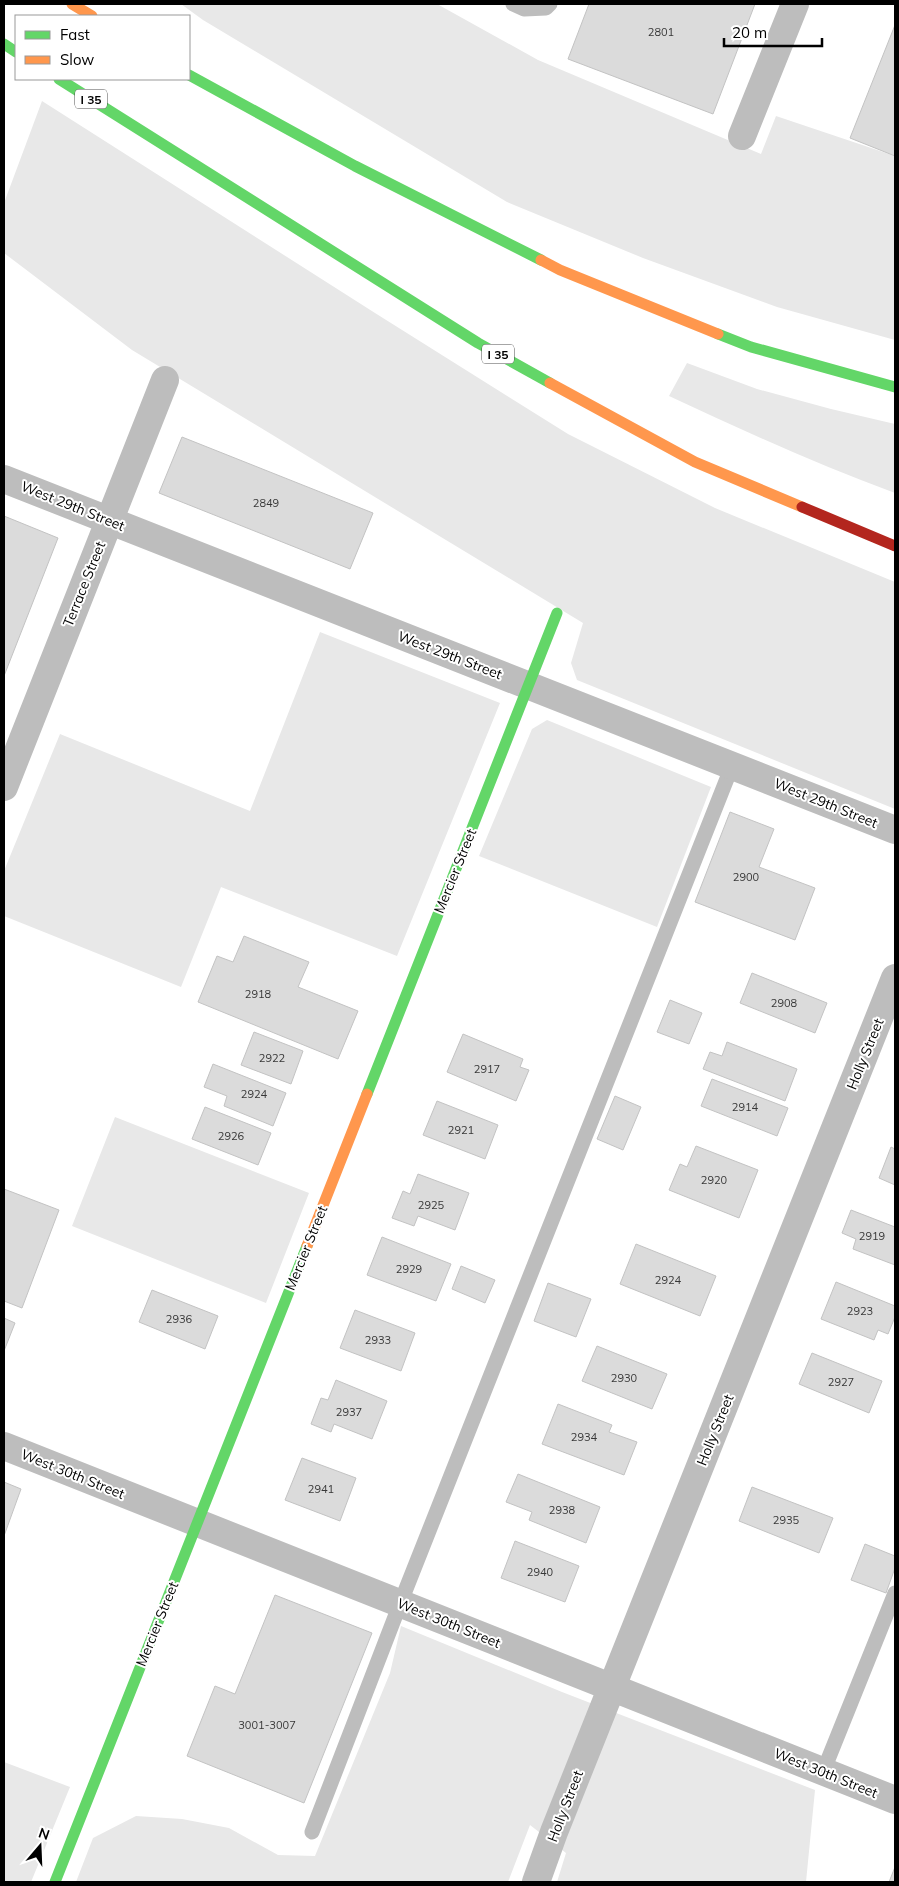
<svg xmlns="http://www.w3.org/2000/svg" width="899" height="1886" viewBox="0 0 899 1886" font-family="Mulish,sans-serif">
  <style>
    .green { fill: #e8e8e8 }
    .building { fill: #dbdbdb; stroke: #c3c3c3 }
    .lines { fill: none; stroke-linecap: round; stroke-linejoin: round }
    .lane { stroke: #bdbdbd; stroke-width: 15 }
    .street { stroke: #bdbdbd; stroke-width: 28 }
    .fast { stroke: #63d668; stroke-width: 11 }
    .slow { stroke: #ff974d; stroke-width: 11 }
    .jam { stroke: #b3261e; stroke-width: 11 }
    .labels { text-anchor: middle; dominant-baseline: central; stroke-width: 4; stroke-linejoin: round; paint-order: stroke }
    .number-label { font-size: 11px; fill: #373737 }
    .shield { fill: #fff; stroke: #4c4c4c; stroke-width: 1 }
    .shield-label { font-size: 12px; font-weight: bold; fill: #000 }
    .street-label { font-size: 14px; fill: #000; stroke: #fff }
  </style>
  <rect width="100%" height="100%" fill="#fff"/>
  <path class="green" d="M181,4H437L538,60L761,154L776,116L895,156V340L777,307L643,258L507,202L203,20Z
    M42,101L375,313L568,434L715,508L895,582V809L577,680L571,663L583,623L132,350L4,253V203Z
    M687,363L757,389L831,409L895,424V493C819,465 744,431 669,396Z
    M320,632L500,703L397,956L221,887L181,987L4,916V871L60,734L250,811Z
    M547,720L711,787L657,927L479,856L532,729Z
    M115,1117L309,1193L266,1303L72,1226Z
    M401,1626L562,1692L815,1790L806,1882H557L566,1853L530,1825L508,1882H76L93,1838L136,1816L182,1819L229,1828L278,1855L315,1856L390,1673Z
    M4,1762L70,1787L31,1882H4Z"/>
  <path class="building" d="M589,4H755L713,114L568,59Z
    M895,25V156L850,138Z
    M182,437L373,513L350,569L159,493Z
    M4,516L58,538L4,676Z
    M730,812L774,829L759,867L815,888L795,940L695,902Z
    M244,936L309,962L298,987L358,1011L338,1059L198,1002L217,956L233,962Z
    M752,973L827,1003L815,1033L740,1003Z
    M670,1000L702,1013L689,1044L657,1032Z
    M254,1032L303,1051L291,1084L241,1065Z
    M463,1034L523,1059L520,1067L529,1070L516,1101L447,1072Z
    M727,1042L797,1069L785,1101L703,1069L710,1052L722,1056Z
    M213,1064L286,1093L273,1126L224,1106L227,1096L204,1087Z
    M712,1079L788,1108L777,1136L701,1106Z
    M615,1096L641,1107L623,1150L597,1139Z
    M437,1101L498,1125L485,1159L423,1135Z
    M205,1107L271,1133L258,1165L192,1139Z
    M696,1146L758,1170L739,1218L669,1190L680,1164L687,1167Z
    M891,1147L895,1149V1185L879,1178Z
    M418,1174L469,1193L455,1230L418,1216L414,1226L392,1218L403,1191L410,1194Z
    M4,1189L59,1210L22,1308L4,1301Z
    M851,1210L895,1227V1265L853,1249L856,1239L842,1233Z
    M382,1237L451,1264L436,1301L367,1275Z
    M636,1244L716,1276L700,1316L620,1284Z
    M461,1266L495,1280L485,1303L452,1289Z
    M836,1282L895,1306V1317L888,1334L878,1330L874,1340L821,1319Z
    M548,1283L591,1299L576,1337L534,1321Z
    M152,1290L218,1316L205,1349L139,1322Z
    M355,1310L415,1333L401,1371L340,1348Z
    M4,1318L15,1323L4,1351Z
    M597,1346L667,1374L652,1409L582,1381Z
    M812,1353L882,1381L869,1413L799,1384Z
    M336,1380L387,1401L372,1439L334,1424L331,1432L311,1424L321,1398L328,1400Z
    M558,1404L612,1425L609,1432L637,1442L624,1475L542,1444Z
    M302,1458L356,1478L340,1521L285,1500Z
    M518,1474L600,1507L586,1543L529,1520L532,1512L506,1502Z
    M4,1482L21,1489L4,1536Z
    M752,1487L833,1518L819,1553L739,1521Z
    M515,1541L579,1566L565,1602L501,1578Z
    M865,1544L895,1556V1568L886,1593L851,1580Z
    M275,1595L372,1633L304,1803L187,1756L215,1686L235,1694Z
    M895,1867V1882H889Z"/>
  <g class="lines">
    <path class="lane" d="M513,4L524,9L546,8L550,4
      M823,1772L895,1593
      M312,1832L400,1604L732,766"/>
    <path class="street" d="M742,136L795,4
      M4,479L895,830
      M4,787L165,380
      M4,1446L895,1800
      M536,1882L554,1832L895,978"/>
    <path class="fast" d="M4,44L16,52
      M189,75L355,166L541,260
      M59,79L478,343L550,383
      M718,334L751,347L895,387
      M367,1094L557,613
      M55,1882L307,1246"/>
    <path class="slow" d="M72,4L92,16
      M541,260L560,270L718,334
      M550,383L695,462L802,507
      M307,1246L367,1094"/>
    <path class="jam" d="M802,507L895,546"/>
  </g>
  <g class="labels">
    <g class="number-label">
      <text x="661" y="32">2801</text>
      <text x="266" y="503">2849</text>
      <text x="746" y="877">2900</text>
      <text x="258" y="994">2918</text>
      <text x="784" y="1003">2908</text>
      <text x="272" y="1058">2922</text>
      <text x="487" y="1069">2917</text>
      <text x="254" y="1094">2924</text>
      <text x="745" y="1107">2914</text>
      <text x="461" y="1130">2921</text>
      <text x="231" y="1136">2926</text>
      <text x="714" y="1180">2920</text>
      <text x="431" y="1205">2925</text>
      <text x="872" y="1236">2919</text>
      <text x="409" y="1269">2929</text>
      <text x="668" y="1280">2924</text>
      <text x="860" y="1311">2923</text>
      <text x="179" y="1319">2936</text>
      <text x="378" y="1340">2933</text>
      <text x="624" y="1378">2930</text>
      <text x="841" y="1382">2927</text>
      <text x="349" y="1412">2937</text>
      <text x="584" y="1437">2934</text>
      <text x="321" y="1489">2941</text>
      <text x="562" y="1510">2938</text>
      <text x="786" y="1520">2935</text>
      <text x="540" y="1572">2940</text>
      <text x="267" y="1725">3001-3007</text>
    </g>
    <g class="shield">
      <rect x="75" y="89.5" width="32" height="19" rx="4"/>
      <rect x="482" y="344.5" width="32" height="19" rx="4"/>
    </g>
    <g class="shield-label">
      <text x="91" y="99">I 35</text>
      <text x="498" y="354">I 35</text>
    </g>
    <g class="street-label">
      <text transform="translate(73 506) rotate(22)">West 29th Street</text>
      <text transform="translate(84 584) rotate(-68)">Terrace Street</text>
      <text transform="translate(450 655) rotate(21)">West 29th Street</text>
      <text transform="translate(826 803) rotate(22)">West 29th Street</text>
      <text transform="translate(455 871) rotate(-68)">Mercier Street</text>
      <text transform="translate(865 1054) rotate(-68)">Holly Street</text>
      <text transform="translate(306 1248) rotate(-68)">Mercier Street</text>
      <text transform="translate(715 1430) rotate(-68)">Holly Street</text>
      <text transform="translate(73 1474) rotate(22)">West 30th Street</text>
      <text transform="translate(449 1623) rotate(22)">West 30th Street</text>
      <text transform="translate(157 1624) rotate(-68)">Mercier Street</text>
      <text transform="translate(826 1773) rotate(22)">West 30th Street</text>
      <text transform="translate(565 1806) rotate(-69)">Holly Street</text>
    </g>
  </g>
  <rect width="899" height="1886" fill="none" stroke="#000000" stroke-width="10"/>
  <rect x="15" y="15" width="175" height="65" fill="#ffffff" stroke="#999999"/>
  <rect x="25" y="31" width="25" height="8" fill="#63d668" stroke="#999999"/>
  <text x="60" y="40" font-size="15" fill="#000000">Fast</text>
  <rect x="25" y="56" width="25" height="8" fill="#ff974d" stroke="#999999"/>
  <text x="60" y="65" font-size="15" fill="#000000">Slow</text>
  <g transform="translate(40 1846) rotate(19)" stroke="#ffffff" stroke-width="4" paint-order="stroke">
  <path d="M0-4L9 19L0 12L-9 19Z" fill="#000000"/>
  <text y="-8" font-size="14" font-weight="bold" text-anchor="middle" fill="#000000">N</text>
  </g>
  <path d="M724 38v8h98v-8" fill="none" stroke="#000000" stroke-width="2.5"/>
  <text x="732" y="38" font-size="15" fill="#000000" stroke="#ffffff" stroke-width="4" paint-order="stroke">20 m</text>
</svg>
